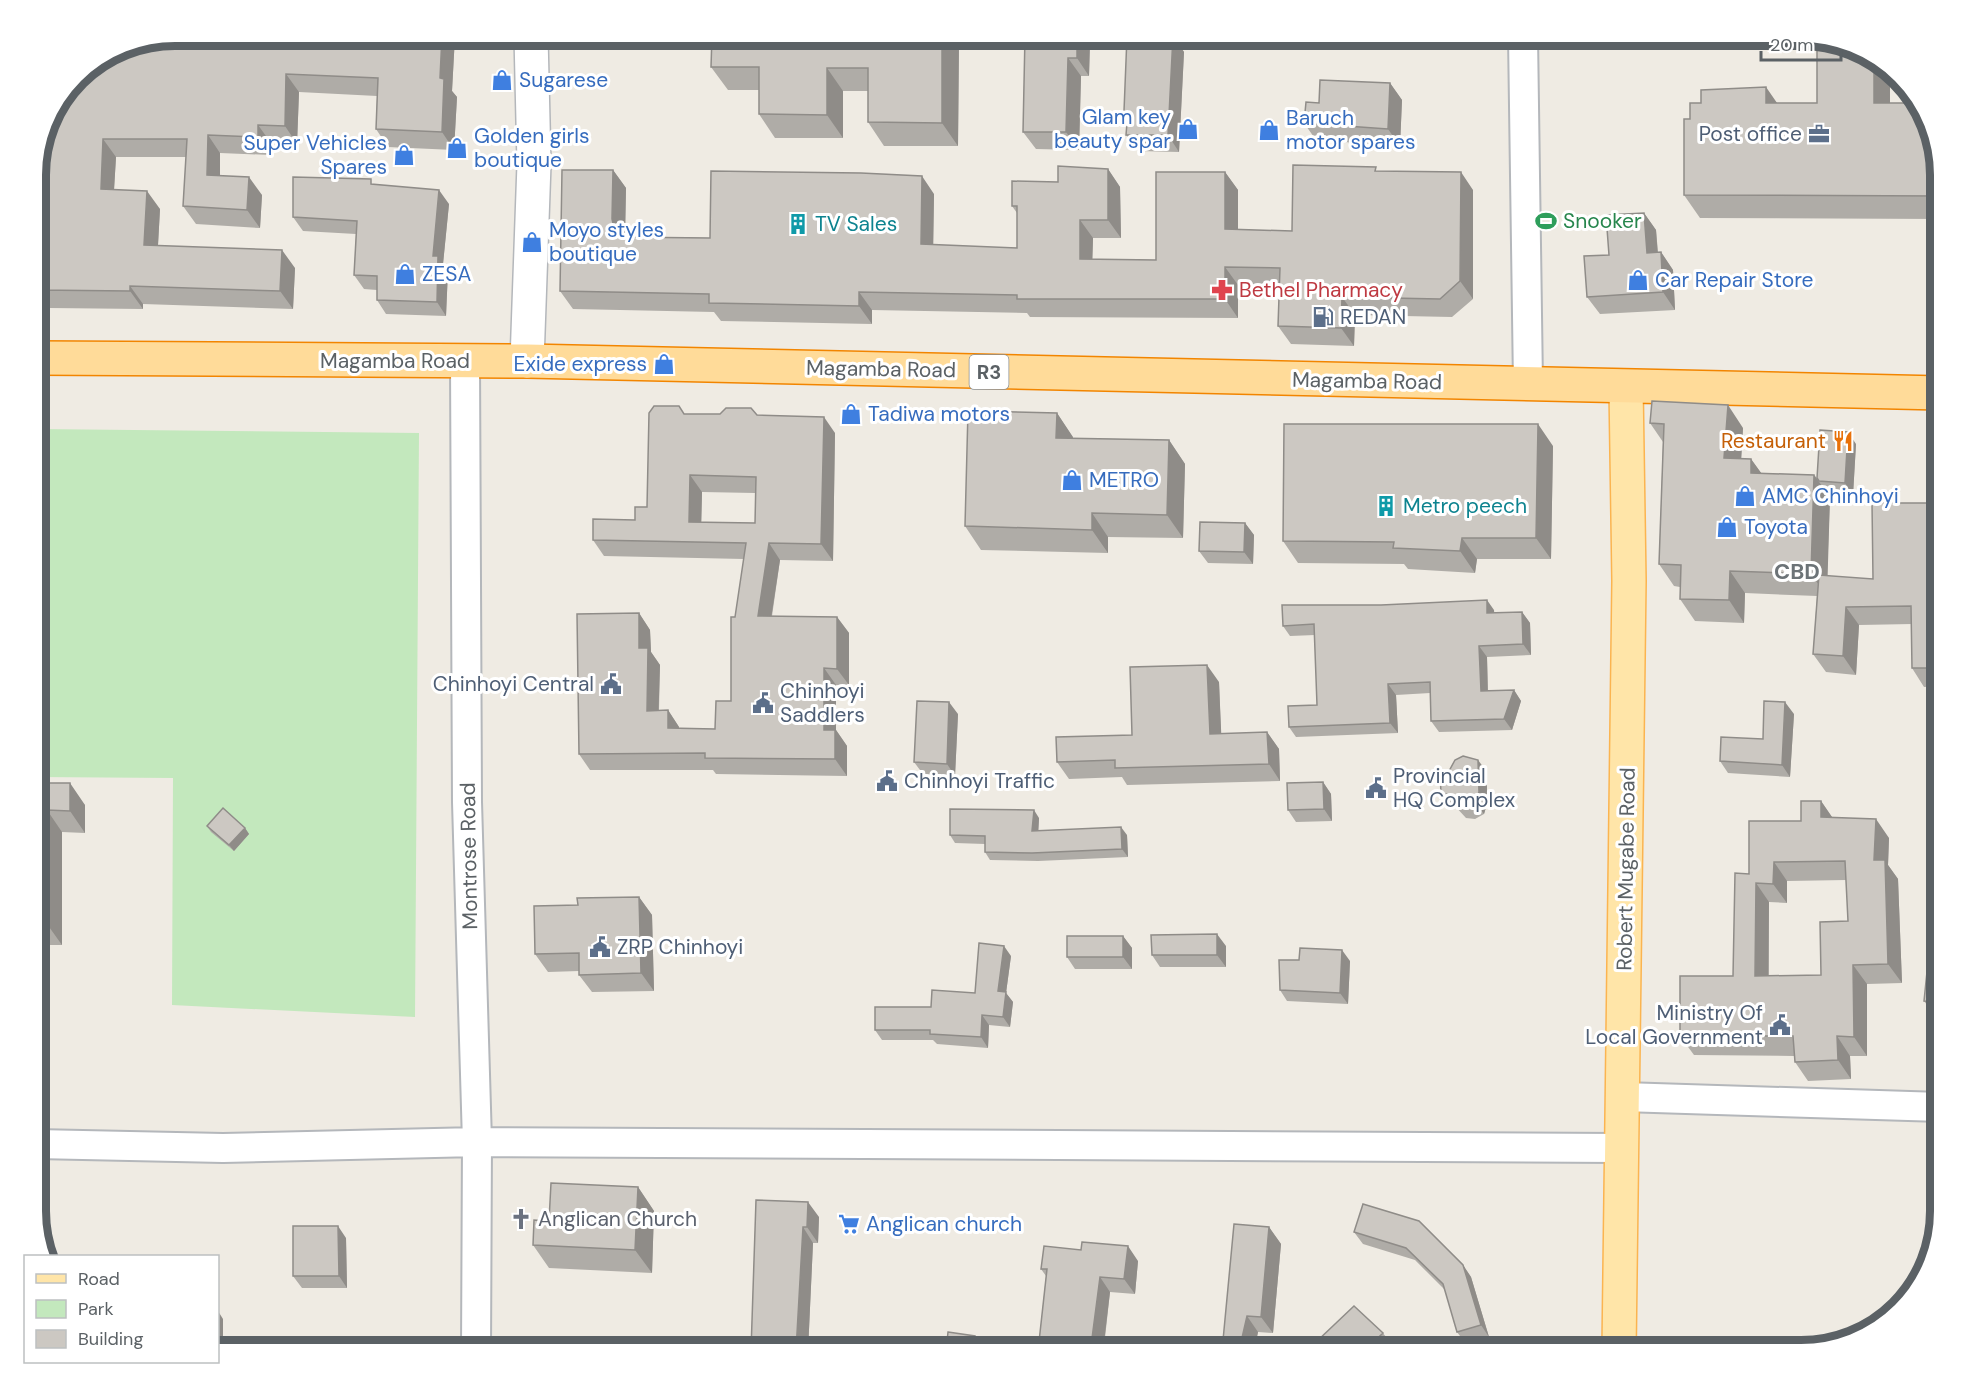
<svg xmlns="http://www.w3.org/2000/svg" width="1977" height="1387" viewBox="0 0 1977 1387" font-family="'DM Sans',sans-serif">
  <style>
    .green { fill: #c3e8bd }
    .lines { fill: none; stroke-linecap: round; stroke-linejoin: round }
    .minor-casing { stroke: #b4b7bb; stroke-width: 32 }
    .tertiary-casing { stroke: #b4b7bb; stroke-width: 36 }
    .primary-casing { stroke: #fbb450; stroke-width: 36 }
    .trunk-casing { stroke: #f28500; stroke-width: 36 }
    .minor { stroke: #fff; stroke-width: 28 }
    .tertiary { stroke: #fff; stroke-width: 33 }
    .primary { stroke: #ffe5a8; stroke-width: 33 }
    .trunk { stroke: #ffdb99; stroke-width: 33 }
    .wall { fill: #afaca7; fill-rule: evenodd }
    .shaded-wall { fill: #8f8c88 }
    .building { fill: #ccc8c2; stroke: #8f8c88; stroke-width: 1.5; fill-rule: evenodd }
    .labels { text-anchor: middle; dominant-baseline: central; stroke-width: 6; stroke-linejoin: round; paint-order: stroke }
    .shield { fill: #fff; stroke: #8c9093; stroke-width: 1.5 }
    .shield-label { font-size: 20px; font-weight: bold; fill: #5b6165 }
    .shop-label { font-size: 21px; fill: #366cbe; stroke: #fff; text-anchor: start }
    .service-label { font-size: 21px; fill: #4e5e75; stroke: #fff; text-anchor: start }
    .leisure-label { font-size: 21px; fill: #27864d; stroke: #fff; text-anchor: start }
    .culture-label { font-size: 21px; fill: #0d838f; stroke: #fff; text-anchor: start }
    .health-label { font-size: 21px; fill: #be3a42; stroke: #fff; text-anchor: start }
    .street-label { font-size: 21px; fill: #5b6165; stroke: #fff }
    .food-label { font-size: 21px; fill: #c56008; stroke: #fff; text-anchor: end }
    .worship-label { font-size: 21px; fill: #5b616d; stroke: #fff; text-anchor: start }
    .neighbourhood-label { font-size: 22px; font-weight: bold; fill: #6c7377; stroke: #fff }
    .rim { fill: none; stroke: #5b6165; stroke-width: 8 }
  </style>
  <rect width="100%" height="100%" fill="#efebe3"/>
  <path class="green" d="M36,429L419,433L415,1017L172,1005L173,778L36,777Z"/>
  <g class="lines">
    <defs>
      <path id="minor" d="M1523,36L1528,384
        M465,362L467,802L477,1142L476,1351
        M1623,1097L1941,1107
        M36,1144L223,1148L477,1142L1620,1148"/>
      <path id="tertiary" d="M527,361L534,164L531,36"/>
      <path id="primary" d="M1619,1351L1629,581L1626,387"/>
      <path id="trunk" d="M36,358L527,361L1941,393"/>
    </defs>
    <use href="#minor" class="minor-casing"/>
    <use href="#tertiary" class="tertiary-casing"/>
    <use href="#primary" class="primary-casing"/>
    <use href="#trunk" class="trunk-casing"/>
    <use href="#minor" class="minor"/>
    <use href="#tertiary" class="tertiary"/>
    <use href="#primary" class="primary"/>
    <use href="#trunk" class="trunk"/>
  </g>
  <path class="wall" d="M176,36H455L452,91L457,97L454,150L388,147L376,129L377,96L299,92L297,144L271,143V155L220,153V176L262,195L260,228L196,224L183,206L186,157H116L114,189L160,209L158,245L295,268L293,309L143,304V309L50,308L49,310H36V166Z
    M1025,36L1090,42L1089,76H1081L1079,150L1036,149L1023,132Z
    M1173,36L1184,52L1179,152L1138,151L1126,135L1127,116L1124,111Z
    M959,41L958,146H884L868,122V91H843V138H775L759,114V90H728L711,67Z
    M1886,65L1890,70V103L1941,176V219L1700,218L1684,195L1690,119L1701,103H1817Z
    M1390,83L1402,100L1400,146L1316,140L1304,123L1319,103Z
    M1108,169L1120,187L1121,238H1093L1092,259L1156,260L1225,172L1238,190V230L1292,231L1379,171L1473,190V299L1452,317L1355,315L1354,346L1291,344L1278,326L1280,286L1238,285V318L1030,317L1027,313L872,310V324L721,321L714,312L573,309L560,291L613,170L626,188L625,237L710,238L934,194L933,245L1017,248V213L1012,206L1058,182Z
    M375,184L449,204L443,264L448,270L446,316L386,314L377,300V290L364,289L354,275L356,234L303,231L293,217Z
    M1644,213L1656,230L1658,252H1661L1673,270L1675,310L1600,314L1587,297L1609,255Z
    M1057,413L1073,438L1169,440L1185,464L1183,538L1108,537V553L981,550L965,526Z
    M684,414L757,415L835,433L833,561L780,560L772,616L837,617L849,633V685H836V730L847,746V776L716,774L713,770H590L579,754L639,613L650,630L651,652L660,665L659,710H668L679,727V728L715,729L731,701L735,617L744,559L604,556L593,540L635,520L647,507ZM702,492L755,493V523L701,522Z
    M1650,423L1743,428L1741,459H1751L1761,473L1814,475L1817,478L1856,444L1853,495L1827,493L1830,497L1827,576L1873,579L1941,503V686L1924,687L1912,668V624L1859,625L1856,675L1826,672L1813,654L1817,596L1745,593L1744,623L1695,621L1680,599V587L1674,586L1659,564L1663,442Z
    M1553,446L1551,559H1477L1475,573L1408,569L1404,564L1298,563L1283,541Z
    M1245,523L1254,535L1253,564L1208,563L1199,551Z
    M1494,610V613L1522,612L1530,623L1531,655L1487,657L1488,691L1514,690L1521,701L1512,730L1439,732L1431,721L1430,693L1396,695L1398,733L1296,737L1289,727L1317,705L1315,635L1290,636L1283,626Z
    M1219,682L1221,734L1267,732L1279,749L1280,781L1127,785L1122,777L1069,779L1057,762L1132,735Z
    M958,714L955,776L923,774L914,762Z
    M1794,714L1790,777L1728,773L1720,761L1763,739Z
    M1487,772V804L1484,814L1475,819L1466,818L1455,806H1450L1441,794Z
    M36,773H42L49,783L85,805V833L62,832V945H36Z
    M1323,782L1331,794L1332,821L1296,822L1288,810Z
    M1941,796V869L1936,861Z
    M1821,801L1832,817L1889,838L1888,865L1898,879L1902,983L1867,984V1056H1850L1851,1079L1808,1081L1795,1062L1794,1056L1694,1055L1680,1036L1733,976L1749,874ZM1846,880L1848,921L1821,975H1769V902L1787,903V881Z
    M1039,818L1038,831L1127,835L1128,857L1038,861L990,860L985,852V844L955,843L950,835Z
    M207,826L245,828L249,834L234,851L211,832Z
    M639,897L652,915L654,991L592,992L579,975V971L548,972L535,954Z
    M1941,924V1019L1937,1018L1924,1001Z
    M1123,936L1132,948V969H1075L1067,957Z
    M1226,946V967H1160L1152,955Z
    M1011,956L1006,993L1013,1002L1010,1027L989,1025L988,1048L937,1044L933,1040H882L875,1030L931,1007L975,993Z
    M1350,961L1348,1004L1287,1001L1280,990Z
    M638,1187L654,1211L652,1273L549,1268L533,1245L549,1221Z
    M756,1200L819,1217L818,1243H813L808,1351H751Z
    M1269,1227L1281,1244L1273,1333L1258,1332L1254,1351H1222Z
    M1354,1232L1463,1265L1471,1277L1489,1337L1466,1344L1457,1332L1445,1290L1415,1260L1363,1244Z
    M346,1238L347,1288H302L293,1276Z
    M1138,1261L1135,1294L1110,1292L1104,1347L1038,1351L1046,1276L1041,1269Z
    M1383,1333L1392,1345L1385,1351H1321L1315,1343Z"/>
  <path class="shaded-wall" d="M442,36H455L452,91L457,97L454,150L442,132L440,78Z
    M942,36H955L959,41L958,146L942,123Z
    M1077,36H1086L1090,42L1089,76L1077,58Z
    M1173,36L1184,52L1179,152L1168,135Z
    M1068,58L1081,76L1079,150L1066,132Z
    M1874,61L1886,65L1890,70V127L1874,103Z
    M827,68L843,91V138L827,115Z
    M286,74L299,92L297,144L285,126Z
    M1390,83L1402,100L1400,146L1388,129Z
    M1766,87L1782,110L1766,103Z
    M258,125L271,143V155L258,137Z
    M208,135L220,153V193L207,175Z
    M103,139L116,157L113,207L101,189Z
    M1108,169L1120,187L1121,238L1108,220Z
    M613,170L626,188L625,237H616L612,219Z
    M1225,172L1238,190V247L1225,229Z
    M1461,172L1473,190V299L1460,281Z
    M922,176L934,194L933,262L921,244Z
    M249,177L262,195L260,228L247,210Z
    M439,190L449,204L443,264L448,270L446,316L437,302L433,256Z
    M147,191L160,209L157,263L144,245Z
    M1644,213L1656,230L1659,271L1647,253Z
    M1080,220L1093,238L1092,277L1080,259Z
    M282,250L295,268L293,309L280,291Z
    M1661,252L1673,270L1675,310L1663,292Z
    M1225,267L1238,285V318L1225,299Z
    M130,286L143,304V309L130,291Z
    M37,290L50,308L49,310L37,292Z
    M859,292L872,310V324L859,306Z
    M1342,297L1355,315L1354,346L1341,328Z
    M1728,405L1743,428L1740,480L1724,458Z
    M1057,413L1073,437L1072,461L1056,438Z
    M824,417L835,433L833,561L821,544Z
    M1538,424L1553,446L1551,559L1536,538Z
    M1848,432L1856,444L1853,495L1845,483Z
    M1169,440L1185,464L1183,538L1167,515Z
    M1751,459L1767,481L1751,473Z
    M690,475L702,492L701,538L689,522Z
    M1814,475L1830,497L1827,596L1811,574Z
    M1092,513L1108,537V553L1092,530Z
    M1245,523L1254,535L1253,564L1244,552Z
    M1462,538L1477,559L1475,573L1460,551Z
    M769,543L780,560L769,632L758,616Z
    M1730,571L1745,593L1744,623L1729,600Z
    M1487,600L1494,610L1495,624L1487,613Z
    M1846,607L1859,625L1856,675L1843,656Z
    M1522,612L1530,623L1531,655L1523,644Z
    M639,613L650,630L651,652L660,665L658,727L647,711L639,648Z
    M837,617L849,633V685L837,669Z
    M1479,646L1487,657L1488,702L1481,691Z
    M1207,665L1219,682L1222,751L1210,734Z
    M824,668L836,685V730L847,746V776L835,759L824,730Z
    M1388,684L1396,695L1398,733L1390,723Z
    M1514,690L1521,701L1512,730L1504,719Z
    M949,702L958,714L955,776L947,764Z
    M1785,702L1794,714L1790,777L1782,765Z
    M668,710L679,727L680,745L668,728Z
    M1267,732L1279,749L1280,781L1269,764Z
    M1478,760L1487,772V804L1484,814L1475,802Z
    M42,773L57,795L42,783Z
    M1323,782L1331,794L1332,821L1324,809Z
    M70,783L85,805V833L70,811Z
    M1821,801L1834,820L1821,817Z
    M47,810L62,832V945L47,924Z
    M1034,810L1039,818L1038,839L1032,831Z
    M1876,819L1889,838L1888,865L1898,879L1902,983L1888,964L1874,860Z
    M1121,827L1127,835L1128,857L1122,849Z
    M245,828L249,834L234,851L229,845Z
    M1774,862L1787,881V903L1773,884Z
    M1756,883L1769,902L1768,995L1755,976Z
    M639,897L652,915L654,991L641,973Z
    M1217,934L1226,946V967L1217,955Z
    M1123,936L1132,948V969L1123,957Z
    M1004,946L1011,956L1006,993L1013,1002L1010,1027L1003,1017L998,991Z
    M1342,950L1350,961L1348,1004L1340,993Z
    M1853,965L1867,984V1056L1854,1037Z
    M982,1015L989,1025L988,1048L981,1037Z
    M1837,1036L1850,1056L1851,1079L1838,1060Z
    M638,1187L654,1211L652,1273L635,1250Z
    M808,1202L819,1217L818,1243L807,1227Z
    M338,1226L346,1238L347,1288L339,1276Z
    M803,1227L813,1243L808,1351H796Z
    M1269,1227L1281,1244L1273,1333L1261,1317Z
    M1128,1246L1138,1261L1135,1294L1124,1279Z
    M1463,1265L1471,1277L1489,1337L1481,1325Z
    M1100,1277L1110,1292L1103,1351L1091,1346Z
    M218,1311L223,1319V1351H218Z
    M1247,1316L1258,1332L1254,1351H1239Z
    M975,1336L984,1348L983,1351H973Z"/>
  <path class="building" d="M176,36H442L440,78L444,79L442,132L376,129L378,78L286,74L285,126L258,125V137L208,135L207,175L249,177L247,210L183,206L187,139H103L101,189L147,191L144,245L282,250L280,291L130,286V291L37,290L36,292V166L50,114L83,71L123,47Z
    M712,36H942V123L868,122V68H827V115L759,114V67H711Z
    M1025,36H1077V58H1068L1066,132H1023Z
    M1127,36H1173L1168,135H1126L1128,111H1124Z
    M1817,41L1874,61V103H1918L1926,114L1941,176V196L1684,195V119H1690V103H1701V90L1766,87V103H1817Z
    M1320,80L1390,83L1388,129L1304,123L1306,102L1319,103Z
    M1293,165L1376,167L1375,171L1461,172L1460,281L1440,299L1342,297L1341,328L1278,326L1280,268L1225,267V299H1017V295L859,292V306L709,303V294L560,291L562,170H613L612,219L616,237L710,238L711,171L861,173L922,176L921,244L1017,248V206H1012V181L1058,182V166L1108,169V220H1080V259L1156,260V172H1225V229L1292,231Z
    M293,177L371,179V184L439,190L433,256H438L437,302L377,300V276L354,275L357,221L293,217Z
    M1644,213L1647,253L1661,252L1663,292L1587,297L1584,256L1609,255L1606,215Z
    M1652,401L1728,405L1724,458L1751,459V473L1814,475L1811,574L1730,571L1729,600L1680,599L1681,565L1659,564L1664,424L1650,423Z
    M654,406H679L684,414H720L726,408H751L757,415L824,417L821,544L769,543L758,616L837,617V669L824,668V730H835V759L705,758V753L579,754L577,614L639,613V648H648L647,711L668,710V728L715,729L716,701H731V617H735L746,543L593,540V519L635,520V507H647L649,413ZM690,475L756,477L755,523L689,522Z
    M968,411L1057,413L1056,438L1169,440L1167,515L1092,513V530L965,526Z
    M1284,424H1538L1536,538H1462L1460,551L1393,548L1394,542L1283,541Z
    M1820,430L1848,432L1845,483L1819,481L1817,478Z
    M1872,503H1941V668H1912L1911,606L1846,607L1843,656L1813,654L1819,575L1873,579Z
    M1200,522L1245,523L1244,552L1199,551Z
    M1487,600V613L1522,612L1523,644L1479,646L1481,691L1514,690L1504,719L1431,721L1430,682L1388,684L1390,723L1289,727L1288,706L1317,705L1314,624L1283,626L1282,605H1381Z
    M1207,665L1210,734L1267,732L1269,764L1115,768V760L1057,762L1056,737L1132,735L1130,667Z
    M917,701L949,702L947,764L914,762Z
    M1764,701L1785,702L1782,765L1720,761L1721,737L1763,739Z
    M1463,756L1478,760L1479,792L1475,802L1466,807L1458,806L1447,794H1441L1440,771H1449L1455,760Z
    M36,773H42V783H70V811L47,810V924L36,923Z
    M1323,782L1324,809L1288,810L1287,783Z
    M1935,796H1941V861H1936Z
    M1801,801H1821V817L1876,819L1874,860H1885L1888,964L1853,965L1854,1037L1837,1036L1838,1060L1795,1062L1793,1036H1680V976H1733L1735,873L1749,874V821H1801ZM1845,861L1848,921L1820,922L1821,975L1755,976L1756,883L1773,884L1774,862Z
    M223,808L245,828L229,845L207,826Z
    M950,809L1034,810L1032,831L1121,827L1122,849L1032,853L985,852V836L950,835Z
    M639,897L641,973L579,975V953L535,954L534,906L578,905L577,898Z
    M1932,923L1941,924V1002L1924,1001Z
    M1217,934V955H1152L1151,935Z
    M1067,936H1123V957H1067Z
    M979,943L1004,946L998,991L1006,992L1003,1017L982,1015L981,1037L930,1034V1030H875V1007H931L932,990L975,993Z
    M1300,948L1342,950L1340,993L1280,990L1279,960H1299Z
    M551,1183L638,1187L635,1250L533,1245L534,1220L549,1221Z
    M756,1200L808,1202L807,1227H803L796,1351H751Z
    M1363,1204L1419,1221L1463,1265L1481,1325L1457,1332L1443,1284L1406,1248L1354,1232Z
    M1234,1224L1269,1227L1261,1317L1247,1316L1239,1351H1222Z
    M293,1226H338L339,1276H293Z
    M1082,1242L1128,1246L1124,1279L1100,1277L1091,1346L1141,1351H1038L1047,1269H1041L1044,1246L1081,1250Z
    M1354,1306L1383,1333L1364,1351H1323L1315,1343Z
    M948,1332L975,1336L973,1351H946Z
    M866,1346V1351H841V1347Z"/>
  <defs>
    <symbol id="shop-bare" viewBox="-9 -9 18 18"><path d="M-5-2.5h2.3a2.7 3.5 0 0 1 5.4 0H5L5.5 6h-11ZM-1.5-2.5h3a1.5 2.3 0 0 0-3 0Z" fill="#3f7fe0" stroke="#fff" stroke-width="2.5" paint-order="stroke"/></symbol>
    <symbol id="office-bare" viewBox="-9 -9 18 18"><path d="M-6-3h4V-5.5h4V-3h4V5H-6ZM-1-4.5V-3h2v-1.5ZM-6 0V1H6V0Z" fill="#5c6f8a" stroke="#fff" stroke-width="2.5" paint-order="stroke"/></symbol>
    <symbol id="stadium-bare" viewBox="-9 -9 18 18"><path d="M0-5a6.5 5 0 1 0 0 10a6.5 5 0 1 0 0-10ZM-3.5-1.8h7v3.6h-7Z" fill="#2e9e5b" stroke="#fff" stroke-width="2.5" paint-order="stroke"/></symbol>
    <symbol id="building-bare" viewBox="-9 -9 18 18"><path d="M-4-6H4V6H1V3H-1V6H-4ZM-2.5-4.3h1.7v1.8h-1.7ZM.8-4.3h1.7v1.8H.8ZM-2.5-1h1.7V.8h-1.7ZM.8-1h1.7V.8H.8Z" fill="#0f9aa8" stroke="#fff" stroke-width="2.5" paint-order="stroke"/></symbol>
    <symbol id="pharmacy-bare" viewBox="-9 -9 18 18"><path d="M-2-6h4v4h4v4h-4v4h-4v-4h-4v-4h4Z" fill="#e0444e" stroke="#fff" stroke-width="2.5" paint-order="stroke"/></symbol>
    <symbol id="fuel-bare" viewBox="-9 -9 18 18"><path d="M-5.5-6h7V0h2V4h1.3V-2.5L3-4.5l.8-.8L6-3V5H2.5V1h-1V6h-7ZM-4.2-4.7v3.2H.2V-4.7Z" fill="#5c6f8a" stroke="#fff" stroke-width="2.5" paint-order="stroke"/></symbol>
    <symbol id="restaurant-bare" viewBox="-9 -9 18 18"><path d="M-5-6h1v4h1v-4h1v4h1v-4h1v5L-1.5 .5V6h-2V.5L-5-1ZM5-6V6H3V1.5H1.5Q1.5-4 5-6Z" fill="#e8710a" stroke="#fff" stroke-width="2.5" paint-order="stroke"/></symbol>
    <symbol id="civic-bare" viewBox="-9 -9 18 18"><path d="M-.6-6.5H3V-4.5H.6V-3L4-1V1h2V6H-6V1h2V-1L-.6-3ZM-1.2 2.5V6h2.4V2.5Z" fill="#5c6f8a" stroke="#fff" stroke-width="2.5" paint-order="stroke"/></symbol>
    <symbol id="church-bare" viewBox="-9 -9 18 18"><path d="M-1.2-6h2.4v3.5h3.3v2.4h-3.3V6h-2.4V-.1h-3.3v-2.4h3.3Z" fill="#6b7280" stroke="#fff" stroke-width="2.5" paint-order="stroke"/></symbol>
    <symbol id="supermarket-bare" viewBox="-9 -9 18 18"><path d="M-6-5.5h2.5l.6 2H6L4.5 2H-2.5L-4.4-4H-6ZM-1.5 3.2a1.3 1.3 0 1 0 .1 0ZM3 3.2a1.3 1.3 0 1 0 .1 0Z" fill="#3f7fe0" stroke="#fff" stroke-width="2.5" paint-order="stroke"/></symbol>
  </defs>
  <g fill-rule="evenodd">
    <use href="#shop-bare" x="487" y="65" width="30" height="30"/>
    <use href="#shop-bare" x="1173" y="114" width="30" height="30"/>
    <use href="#shop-bare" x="1254" y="115" width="30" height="30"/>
    <use href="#office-bare" x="1804" y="119" width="30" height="30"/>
    <use href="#shop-bare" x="442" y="133" width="30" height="30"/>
    <use href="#shop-bare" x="389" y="140" width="30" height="30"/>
    <use href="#stadium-bare" x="1531" y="206" width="30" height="30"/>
    <use href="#building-bare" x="783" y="209" width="30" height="30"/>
    <use href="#shop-bare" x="517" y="227" width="30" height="30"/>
    <use href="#shop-bare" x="390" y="259" width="30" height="30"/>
    <use href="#shop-bare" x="1623" y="265" width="30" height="30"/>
    <use href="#pharmacy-bare" x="1207" y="275" width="30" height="30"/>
    <use href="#fuel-bare" x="1308" y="302" width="30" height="30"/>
    <use href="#shop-bare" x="649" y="349" width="30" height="30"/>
    <use href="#shop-bare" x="836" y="399" width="30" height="30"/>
    <use href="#restaurant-bare" x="1828" y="426" width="30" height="30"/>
    <use href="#shop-bare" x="1057" y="465" width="30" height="30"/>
    <use href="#shop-bare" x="1730" y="481" width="30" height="30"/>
    <use href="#building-bare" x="1371" y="491" width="30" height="30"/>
    <use href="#shop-bare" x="1712" y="512" width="30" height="30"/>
    <use href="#civic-bare" x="596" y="669" width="30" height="30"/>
    <use href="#civic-bare" x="748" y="688" width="30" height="30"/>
    <use href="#civic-bare" x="872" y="766" width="30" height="30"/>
    <use href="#civic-bare" x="1361" y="773" width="30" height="30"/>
    <use href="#civic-bare" x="585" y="932" width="30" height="30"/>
    <use href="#civic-bare" x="1765" y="1010" width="30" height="30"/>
    <use href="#church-bare" x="506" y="1204" width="30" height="30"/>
    <use href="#supermarket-bare" x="834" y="1209" width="30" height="30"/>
  </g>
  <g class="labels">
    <rect class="shield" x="969.5" y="355" width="39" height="34" rx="4.5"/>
    <g class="shield-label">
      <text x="989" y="372">R3</text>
    </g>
    <g class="shop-label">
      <text x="519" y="80">Sugarese</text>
      <text x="1171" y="117" text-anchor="end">Glam key<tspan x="1171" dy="24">beauty spar</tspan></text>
      <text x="1286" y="118">Baruch<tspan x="1286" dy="24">motor spares</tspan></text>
      <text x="474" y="136">Golden girls<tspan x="474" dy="24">boutique</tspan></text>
      <text x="387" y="143" text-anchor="end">Super Vehicles<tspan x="387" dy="24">Spares</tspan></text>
      <text x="549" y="230">Moyo styles<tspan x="549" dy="24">boutique</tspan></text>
      <text x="422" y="274">ZESA</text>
      <text x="1655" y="280">Car Repair Store</text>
      <text x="647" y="364" text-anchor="end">Exide express</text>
      <text x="868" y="414">Tadiwa motors</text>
      <text x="1089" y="480">METRO</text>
      <text x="1762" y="496">AMC Chinhoyi</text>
      <text x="1744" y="527">Toyota</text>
      <text x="866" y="1224">Anglican church</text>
    </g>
    <g class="service-label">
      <text x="1802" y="134" text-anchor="end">Post office</text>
      <text x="1340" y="317">REDAN</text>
      <text x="594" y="684" text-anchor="end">Chinhoyi Central</text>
      <text x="780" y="691">Chinhoyi<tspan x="780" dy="24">Saddlers</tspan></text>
      <text x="1393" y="776">Provincial<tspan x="1393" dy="24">HQ Complex</tspan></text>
      <text x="904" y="781">Chinhoyi Traffic</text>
      <text x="617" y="947">ZRP Chinhoyi</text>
      <text x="1763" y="1013" text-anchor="end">Ministry Of<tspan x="1763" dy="24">Local Government</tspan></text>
    </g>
    <g class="leisure-label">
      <text x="1563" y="221">Snooker</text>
    </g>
    <g class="culture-label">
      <text x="815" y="224">TV Sales</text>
      <text x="1403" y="506">Metro peech</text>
    </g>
    <g class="health-label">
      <text x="1239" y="290">Bethel Pharmacy</text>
    </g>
    <g class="street-label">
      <text x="395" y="361">Magamba Road</text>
      <text transform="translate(881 369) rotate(1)">Magamba Road</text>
      <text transform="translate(1367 381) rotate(1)">Magamba Road</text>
      <text transform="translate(469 856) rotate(-91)">Montrose Road</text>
      <text transform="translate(1626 869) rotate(-89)">Robert Mugabe Road</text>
    </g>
    <g class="food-label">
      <text x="1826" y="441">Restaurant</text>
    </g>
    <g class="worship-label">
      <text x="538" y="1219">Anglican Church</text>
    </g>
    <g class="neighbourhood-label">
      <text x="1797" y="571">CBD</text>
    </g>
  </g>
  <path d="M0 0H1977V1387H0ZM175 46H1801A129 129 0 0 1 1930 175V1211A129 129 0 0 1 1801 1340H175A129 129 0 0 1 46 1211V175A129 129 0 0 1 175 46Z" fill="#fff" fill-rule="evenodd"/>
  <path class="rim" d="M175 46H1801A129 129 0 0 1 1930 175V1211A129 129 0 0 1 1801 1340H175A129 129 0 0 1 46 1211V175A129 129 0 0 1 175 46Z"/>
  <rect x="24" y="1255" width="195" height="108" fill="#ffffff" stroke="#bdc0c1" stroke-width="1.5"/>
  <rect x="36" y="1274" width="30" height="9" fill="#ffe5a8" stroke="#bdc0c1" stroke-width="1.5"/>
  <text x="78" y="1285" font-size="18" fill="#5b6165">Road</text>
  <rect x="36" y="1300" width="30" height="18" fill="#c3e8bd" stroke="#bdc0c1" stroke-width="1.5"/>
  <text x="78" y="1315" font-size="18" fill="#5b6165">Park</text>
  <rect x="36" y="1330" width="30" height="18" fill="#ccc8c2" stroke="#bdc0c1" stroke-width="1.5"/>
  <text x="78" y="1345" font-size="18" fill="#5b6165">Building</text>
  <path d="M1761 51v9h80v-9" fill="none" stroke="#5b6165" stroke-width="3"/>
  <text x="1770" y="51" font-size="18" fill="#5b6165" stroke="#ffffff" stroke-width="4.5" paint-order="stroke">20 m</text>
</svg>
